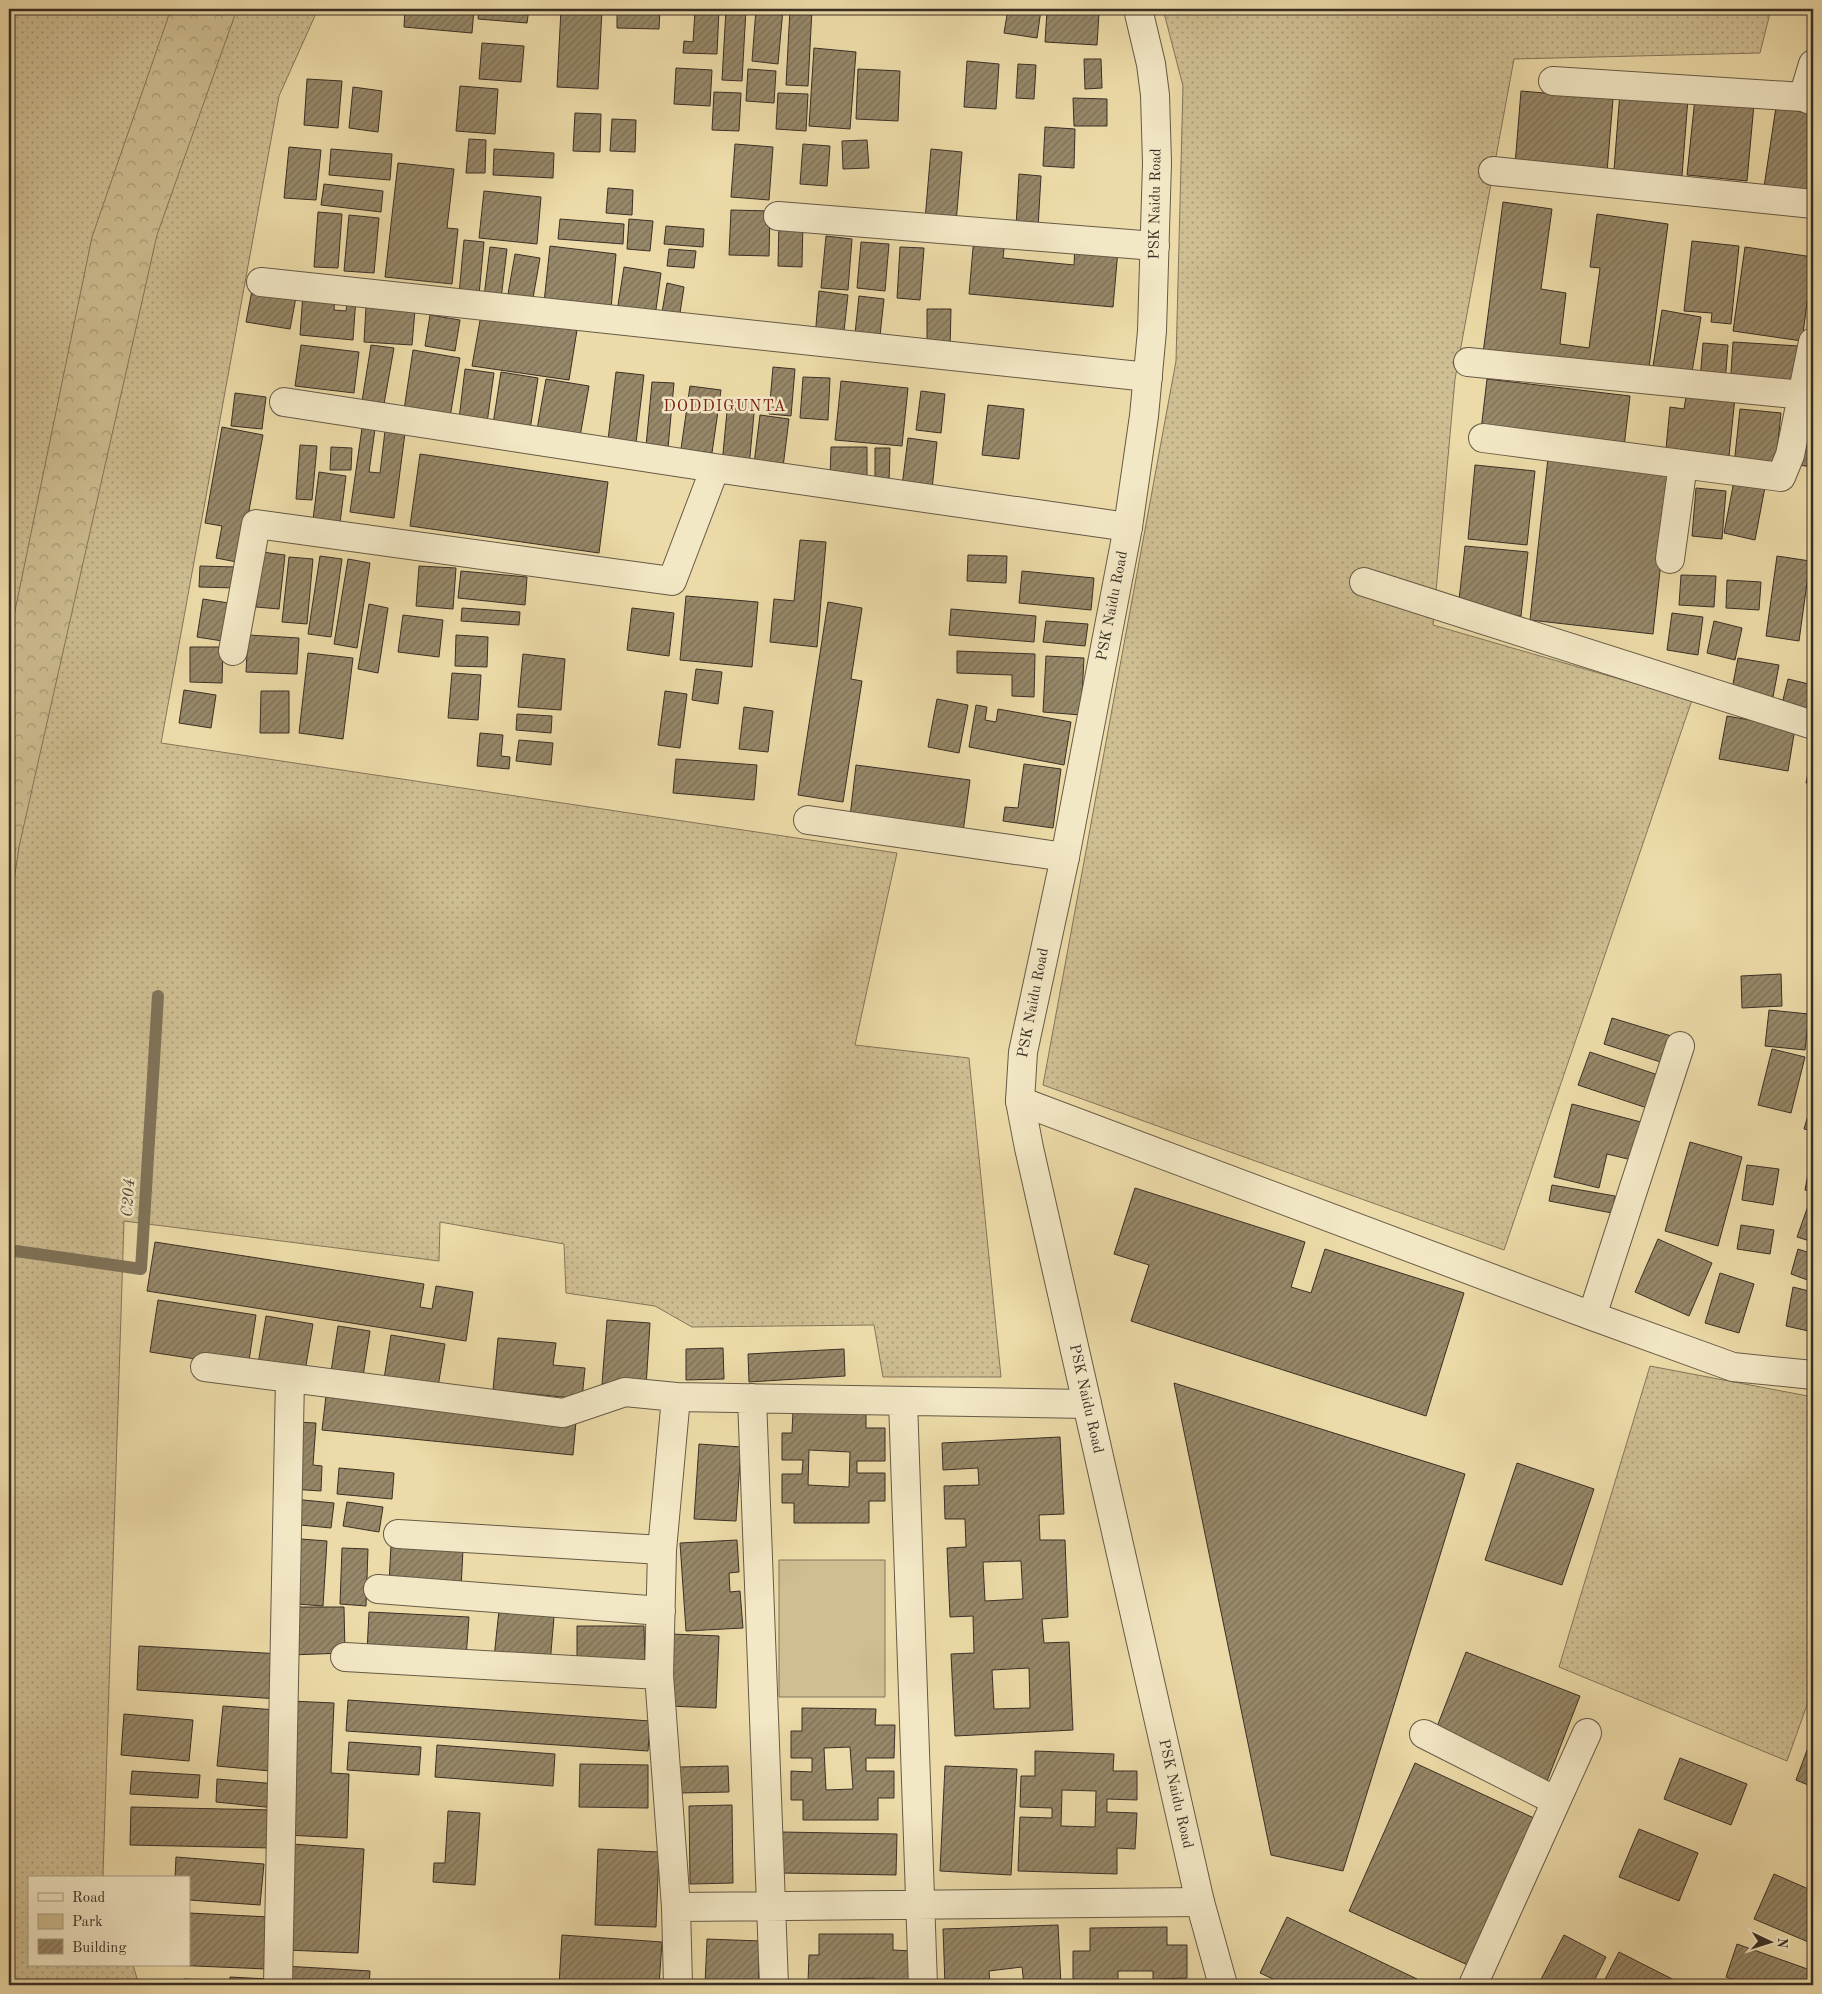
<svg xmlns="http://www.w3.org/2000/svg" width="1822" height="1994" viewBox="0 0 1822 1994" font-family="'Old Standard TT',serif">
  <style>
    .grass { fill: url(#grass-dots); stroke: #84765c }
    .forest { fill: url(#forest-crowns); stroke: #84765c }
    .green { fill: #cebe92; stroke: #84765c }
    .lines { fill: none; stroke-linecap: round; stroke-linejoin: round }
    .stream { stroke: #807359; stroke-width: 12 }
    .building { fill: url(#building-hatch); stroke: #3a2f25; fill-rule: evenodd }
    .minor-casing { stroke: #665a46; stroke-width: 30 }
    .tertiary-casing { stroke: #665a46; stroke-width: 30 }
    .minor { stroke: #f3e8c6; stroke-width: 28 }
    .tertiary { stroke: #f3e8c6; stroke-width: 28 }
    .labels { text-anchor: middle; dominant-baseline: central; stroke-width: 5; stroke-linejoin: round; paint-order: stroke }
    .street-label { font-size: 15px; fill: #3a2f25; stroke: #f3e8c6 }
    .neighbourhood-label { font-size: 16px; letter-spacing: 1px; fill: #7a1f14; stroke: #f3e8c6 }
    .water-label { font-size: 16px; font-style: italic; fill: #574c3a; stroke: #f3e8c6 }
  </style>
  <defs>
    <pattern id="grass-dots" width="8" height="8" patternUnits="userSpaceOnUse" patternTransform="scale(1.25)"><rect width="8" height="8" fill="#cebe92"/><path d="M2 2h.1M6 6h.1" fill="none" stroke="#a89b77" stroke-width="1.8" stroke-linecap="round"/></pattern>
    <pattern id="forest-crowns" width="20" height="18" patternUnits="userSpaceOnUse" patternTransform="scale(1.25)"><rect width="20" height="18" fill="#cebe92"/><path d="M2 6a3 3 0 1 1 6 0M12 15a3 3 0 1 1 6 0" fill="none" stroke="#a89b77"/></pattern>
    <pattern id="building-hatch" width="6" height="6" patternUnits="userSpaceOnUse" patternTransform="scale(1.25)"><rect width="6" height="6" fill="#978869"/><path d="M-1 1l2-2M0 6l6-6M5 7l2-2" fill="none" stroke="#7c7056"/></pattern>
  </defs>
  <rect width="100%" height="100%" fill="#ecdba8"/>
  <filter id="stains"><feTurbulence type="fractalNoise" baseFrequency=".004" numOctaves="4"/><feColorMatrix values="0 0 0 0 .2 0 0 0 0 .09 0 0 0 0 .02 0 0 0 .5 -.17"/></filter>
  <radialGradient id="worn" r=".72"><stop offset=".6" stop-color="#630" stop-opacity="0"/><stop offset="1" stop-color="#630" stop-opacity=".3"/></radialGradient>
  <path class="grass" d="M9,9H318L279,96L161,743L897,853L855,1045L969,1058L1001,1377H883L874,1325L692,1327L655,1306L566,1293L564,1244L440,1222L439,1261L124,1221L103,1874L104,1878H29V1965H133L139,1985H9Z
    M1163,9H1771L1760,53L1514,59L1455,379L1433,625L1692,700L1504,1250L1043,1085L1176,361L1183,86Z
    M1650,1366L1813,1397V1688L1787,1761L1559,1667Z"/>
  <path class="forest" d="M171,9H237L157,235L19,847L9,914V640L92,237Z"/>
  <path class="green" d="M779,1560H885V1697H779Z"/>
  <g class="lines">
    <path class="stream" d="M9,1250L141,1269L158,996"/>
  </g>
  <path class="building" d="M405,9H474L472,33L404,27Z
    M479,9H529L527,23L478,19Z
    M561,9H602L598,89L557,87Z
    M617,9H660L659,29L617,28Z
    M677,9H719L717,54L683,53L684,41L693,42L695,11Z
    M726,9H746L742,81L722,80Z
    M756,9H783L778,64L752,61Z
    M790,9H812L808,86L786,85Z
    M1008,9L1041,10L1037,38L1004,33Z
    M1793,9H1813V16Z
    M1047,11L1099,13L1097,45L1045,42Z
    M482,43L524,46L521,82L479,79Z
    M814,48L856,52L850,129L809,126Z
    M1084,59H1101L1102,88L1085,89Z
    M967,61L999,64L996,109L964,107Z
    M1018,64L1036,65L1034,99L1016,98Z
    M676,68L712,70L710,106L674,104Z
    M748,69L776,71L774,103L746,101Z
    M858,69L900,71L898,121L856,119Z
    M307,79L342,81L338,128L304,125Z
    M460,86L498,89L495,134L456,131Z
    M353,87L382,91L378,132L349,128Z
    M1521,91L1613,99L1607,172L1515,165Z
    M714,92L741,93L739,131L712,130Z
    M1620,92L1688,98L1682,176L1614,170Z
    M778,93L808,94L806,131L776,129Z
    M1073,98L1107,99V126H1074Z
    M1695,98L1754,104L1747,181L1687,175Z
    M1776,107L1813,114V195L1764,187Z
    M575,113L601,114L600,152L573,151Z
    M612,119L636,120L635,152L610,151Z
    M1045,127L1075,129L1074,168L1043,166Z
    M469,139L486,140L485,173H466Z
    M867,140L869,168L843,169L842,141Z
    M735,144L773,147L769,200L731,197Z
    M803,144L830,146L827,186L800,184Z
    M289,147L321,150L316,200L284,198Z
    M331,149L392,154L390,180L329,175Z
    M494,149L554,153L553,178L493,175Z
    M931,149L962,152L956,223L925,220Z
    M398,163L454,169L447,228L458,229L452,284L385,277Z
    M1019,174L1041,176L1038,228L1016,227Z
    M324,184L383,191L381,212L321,205Z
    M608,188L633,190L632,215L606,213Z
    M484,191L541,197L537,244L479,238Z
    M1503,202L1552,209L1541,289L1566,293L1560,344L1589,348L1600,268L1590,267L1597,214L1668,224L1648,375L1483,353Z
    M731,210L770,211L769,256L729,255Z
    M318,212L342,214L338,268L314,267Z
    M349,215L379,218L374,273L344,271Z
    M560,219L624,224L623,244L558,239Z
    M629,219L653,221L650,251L627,249Z
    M779,221H803L802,267L778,266Z
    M666,226L704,229L703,247L664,244Z
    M826,236L852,239L848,290L821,288Z
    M974,237L1005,240L1003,258L1074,265L1075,246L1118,250L1113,307L969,294Z
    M464,240L484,242L479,295L459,294Z
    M1692,241L1739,246L1731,324L1711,322L1712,313L1684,311Z
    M861,242L889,244L885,291L857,288Z
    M550,246L616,254L610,319L543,312Z
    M490,247L507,249L501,299L484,297Z
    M900,247L924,248L920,300L897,298Z
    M1745,247L1813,257L1802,341L1733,331Z
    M669,249L696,251L694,268L667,266Z
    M515,254L540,258L533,298L508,294Z
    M624,267L661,273L654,324L616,318Z
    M667,283L684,287L678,326L660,324Z
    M253,285L297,292L290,329L246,322Z
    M819,291L848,295L843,340L815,337Z
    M303,293L335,295L334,310L346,311L348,297H356L353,340L300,335Z
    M859,296L884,299L879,345L854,343Z
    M366,306L415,310L412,345L364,342Z
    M927,309H951L950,349H927Z
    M1662,310L1701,317L1692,372L1653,366Z
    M430,315L460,320L455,351L425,346Z
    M481,315L577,330L569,380L472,366Z
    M1733,342L1799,346L1796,391L1730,387Z
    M1703,343L1728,345L1725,383L1700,381Z
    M301,345L359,352L354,393L295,386Z
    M371,345L394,348L384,404L362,401Z
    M413,350L460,358L450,417L404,410Z
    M773,367L795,369L791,416L769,414Z
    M1813,367V467L1798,465Z
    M465,369L494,373L487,423L459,419Z
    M501,372L538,378L530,430L493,424Z
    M616,372L644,375L636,443L608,440Z
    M803,377L830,378L828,420L800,418Z
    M546,379L589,386L579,442L536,435Z
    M1487,379L1630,396L1624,447L1481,430Z
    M841,381L908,388L902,446L835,440Z
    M652,382L674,383L668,448L646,446Z
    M690,386L721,390L712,453L681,449Z
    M921,391L945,394L941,433L916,430Z
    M1687,391L1735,397L1728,466L1665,459L1670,407L1684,409Z
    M235,393L266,397L262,429L231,426Z
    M728,401L755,403L749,467L722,464Z
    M988,405L1024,409L1019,459L982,455Z
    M1740,409L1781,413L1775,470L1734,465Z
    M760,415L789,419L782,475L753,472Z
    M222,427L263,435L248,516L242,563L216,558L222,526L205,523Z
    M362,428L375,429L369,472L380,473L385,431L405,433L394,518L350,512Z
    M908,438L937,442L932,489L902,486Z
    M300,445L317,446L312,500L296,499Z
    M331,447L352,448L351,470H330Z
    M831,447H867V478H830Z
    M875,448H890L889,484L875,483Z
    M420,454L608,482L599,553L410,526Z
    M1548,458L1671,472L1653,634L1530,620Z
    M1475,465L1535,471L1527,545L1468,539Z
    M319,472L346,476L339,531L312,527Z
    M1734,481L1765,487L1755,540L1724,533Z
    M1696,488L1726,491L1722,539L1692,536Z
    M800,540L826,542L817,647L770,642L774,599L794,601Z
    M1465,546L1528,552L1521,616L1458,609Z
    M262,552L285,555L279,609L256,607Z
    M968,555L1007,556L1006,583L967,581Z
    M320,556L342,559L331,637L308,634Z
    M1777,556L1810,561L1799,641L1766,636Z
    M289,557L313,559L307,624L282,622Z
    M348,559L370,563L357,648L334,644Z
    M200,566L236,567L235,588L199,587Z
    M419,566L456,568L453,609L416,606Z
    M461,571L527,577L525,605L458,598Z
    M1022,571L1094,578L1091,610L1019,603Z
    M1681,575L1716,576L1714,607L1679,605Z
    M1727,580L1761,582L1759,610L1726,608Z
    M686,596L758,602L752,667L680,660Z
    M203,599L235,604L229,642L197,637Z
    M828,602L862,608L851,679L862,681L843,802L798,795Z
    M369,604L388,608L378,673L358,669Z
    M462,608L520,612L519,625L461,621Z
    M632,608L674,613L669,656L627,650Z
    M951,609L1036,616L1034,642L949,635Z
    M1672,613L1703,617L1698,655L1667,650Z
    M403,615L443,620L439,657L398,652Z
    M1046,621L1088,624L1085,646L1043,642Z
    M1714,621L1742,628L1735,660L1707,653Z
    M248,635L299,638L297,674L246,672Z
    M456,635L488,637L487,667L455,666Z
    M190,647H223L222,683L190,682Z
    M957,651L1035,654L1034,697L1012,696V675L957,673Z
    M308,653L353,658L343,739L299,733Z
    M523,654L565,659L561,710L518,707Z
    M1046,656L1084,658L1081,715L1043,712Z
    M1738,658L1779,665L1772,702L1731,694Z
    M696,669L722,672L718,704L692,700Z
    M452,673L481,675L478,720L448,718Z
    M1788,679L1813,685V712L1782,704Z
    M184,690L216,695L211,728L179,723Z
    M261,691H289V733H260Z
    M665,691L687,694L680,748L658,745Z
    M937,699L968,705L959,753L928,747Z
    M976,705L987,707L985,720L996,722L998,709L1071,722L1064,765L969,747Z
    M744,707L773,711L768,752L739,749Z
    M517,714L552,716L551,733L516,730Z
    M1727,716L1795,728L1788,771L1719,759Z
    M480,733L503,735L501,756L510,757L509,769L477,766Z
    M519,740L553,743L551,765L516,761Z
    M1813,750V784L1806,783Z
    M676,759L757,765L754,800L673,793Z
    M1024,764L1061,769L1053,828L1003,821L1005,807L1018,808Z
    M856,765L970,780L963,832L850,817Z
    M1781,974L1782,1006L1742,1008L1741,976Z
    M1769,1010L1809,1014L1805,1050L1765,1046Z
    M1612,1018L1678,1038L1670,1065L1604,1044Z
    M1772,1049L1805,1057L1791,1113L1758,1105Z
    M1590,1052L1664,1077L1653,1110L1578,1085Z
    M1813,1098V1131L1804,1129Z
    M1572,1104L1641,1122L1632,1160L1607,1154L1599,1188L1554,1177Z
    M1690,1142L1742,1157L1718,1246L1665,1231Z
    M1812,1151H1813V1192L1805,1190Z
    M1747,1165L1779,1169L1773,1205L1742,1200Z
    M1552,1185L1615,1196L1612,1213L1549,1201Z
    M1135,1188L1305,1242L1291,1287L1311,1293L1325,1249L1464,1293L1426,1416L1131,1321L1149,1265L1114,1254Z
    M1808,1206L1813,1208V1242L1797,1237Z
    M1741,1225L1774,1230L1770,1254L1737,1249Z
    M1658,1239L1712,1263L1689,1316L1635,1292Z
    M155,1242L424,1284L420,1307L432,1309L436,1286L473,1292L466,1341L147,1291Z
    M1798,1249L1813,1254V1282L1791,1274Z
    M1720,1273L1754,1284L1739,1333L1705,1323Z
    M1793,1287L1813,1292V1332L1786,1326Z
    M158,1300L256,1315L248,1367L150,1352Z
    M266,1316L313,1324L304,1377L257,1370Z
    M607,1320L650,1323L646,1387L602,1384Z
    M338,1326L370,1331L362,1383L330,1378Z
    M391,1335L445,1344L437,1393L383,1385Z
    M498,1338L556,1343L553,1365L585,1368L582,1399L493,1390Z
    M723,1348L724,1379L686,1380V1349Z
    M844,1349L845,1376L749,1382L748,1354Z
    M1174,1383L1465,1474L1343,1871L1271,1855Z
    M326,1396L576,1421L573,1455L322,1430Z
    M793,1411L866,1412V1428H885V1461H857V1473H885V1501H869V1523H794V1503H782V1474H802L803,1460H782V1433H792ZM809,1450L850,1452L849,1487L808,1485Z
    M295,1422L316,1423L313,1465L322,1466L321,1491L291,1489Z
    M1060,1437L1064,1514L1039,1515L1040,1540H1065L1068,1617L1042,1619L1044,1643L1069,1642L1073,1730L955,1736L951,1654L974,1653L973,1616L950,1617L947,1548L966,1547L965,1519H945L944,1486L979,1485L978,1468L943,1470L942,1443ZM1021,1561L1023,1599L985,1601L983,1562ZM1029,1668L1030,1708L994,1709L992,1670Z
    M699,1444L741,1447L736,1521L694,1519Z
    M1517,1463L1594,1489L1562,1585L1485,1560Z
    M339,1468L394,1473L392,1499L337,1494Z
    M293,1499L334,1503L331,1528L290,1524Z
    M347,1502L383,1507L379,1532L343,1526Z
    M301,1539L327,1541L323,1606L297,1604Z
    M737,1540L739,1572L729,1573L730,1592L740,1591L743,1628L686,1631L680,1543Z
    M391,1545L463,1549L461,1589L389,1584Z
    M342,1548L368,1549L366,1606L340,1604Z
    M289,1607H344L345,1653L290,1655Z
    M499,1610L554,1617L550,1664L494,1658Z
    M369,1612L469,1617L466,1658L367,1652Z
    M577,1626H644L645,1666H577Z
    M671,1634L719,1636L716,1708L668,1706Z
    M139,1646L282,1654L279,1699L137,1690Z
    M1466,1652L1580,1696L1547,1781L1433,1737Z
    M348,1700L650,1721L648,1751L346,1731Z
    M290,1701L334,1703L331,1773L349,1774L347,1838L285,1835Z
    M223,1706L276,1710L270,1771L217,1766Z
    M802,1708L876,1709L875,1725H895L894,1758H866V1771H894V1798H878V1820H803V1800H791V1771L812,1772V1758H791V1731H802ZM850,1747L853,1789L826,1790L824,1748Z
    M124,1714L193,1720L189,1761L121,1755Z
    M1813,1734V1787L1796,1780Z
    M349,1742L421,1747L419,1775L347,1770Z
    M437,1745L555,1754L553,1786L435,1777Z
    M1035,1751L1114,1754L1113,1771H1137V1800L1107,1799V1812L1137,1813L1135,1849L1117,1848V1874L1018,1871L1020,1817L1052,1818V1808L1020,1807L1021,1776H1035ZM1062,1790L1096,1791L1095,1827L1061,1826Z
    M1680,1758L1747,1784L1731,1825L1664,1799Z
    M1415,1763L1536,1819L1470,1966L1349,1911Z
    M580,1764L648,1765V1808L579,1807Z
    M728,1766L729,1792L679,1793V1767Z
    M945,1766L1017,1769L1011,1875L940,1871Z
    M132,1771L200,1775L198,1798L130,1794Z
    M217,1779L277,1784L275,1808L216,1802Z
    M732,1805L733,1883L690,1884L689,1806Z
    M131,1807L273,1810L272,1848L130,1845Z
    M448,1811L480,1813L475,1885L433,1882L434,1863H445Z
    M1639,1829L1698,1853L1679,1901L1619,1877Z
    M781,1832L897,1834L896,1875L781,1873Z
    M292,1844L364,1849L358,1953L286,1950Z
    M598,1849L659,1852L656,1927L595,1925Z
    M176,1857L264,1864L260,1905L189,1900V1878H175Z
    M1774,1874L1813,1891V1944L1754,1919Z
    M189,1913L269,1917L267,1969L171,1965H189Z
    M1287,1917L1417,1979L1414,1985H1286L1260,1973Z
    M1058,1925L1061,1985H1024L1022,1967L989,1971L990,1985H945L943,1929Z
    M1167,1927V1945H1187V1978L1160,1979V1985H1153V1971H1118V1985H1073V1951H1090V1928Z
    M819,1934H893V1950L912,1951V1984L875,1985L874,1978L841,1979V1985H829V1982H808L809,1955H819Z
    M562,1935L662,1942L659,1985H559Z
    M1564,1935L1606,1957L1592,1985H1538Z
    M707,1939L760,1941L758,1985H705Z
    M1737,1944L1813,1971V1985H1750L1726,1977Z
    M1619,1952L1684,1985H1602Z
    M284,1966L370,1971L369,1985H283Z
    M230,1977L268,1979V1985H230Z
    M184,1979L209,1980V1985H184Z"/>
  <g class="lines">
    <defs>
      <path id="minor" d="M1553,81L1803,97L1813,101
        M1803,97L1813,64
        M1493,171L1813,204
        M778,216L1155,246
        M261,282L1148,377
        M1468,362L1803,395
        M284,402L715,468L1128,527
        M1483,438L1781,477L1790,455L1813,342
        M1670,559L1683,464
        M1364,582L1813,725
        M233,651L256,524L672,581L715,468
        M808,820L1065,857
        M1020,1101L1592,1316L1733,1367L1813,1375
        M1592,1316L1680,1046
        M205,1367L563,1413L625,1392L676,1397
        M752,1398L774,1985
        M903,1401L923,1985
        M398,1534L662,1550
        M378,1589L661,1611
        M345,1657L659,1675
        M1424,1734L1556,1801
        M676,1907L1200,1902
        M278,1985L290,1378
        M678,1985L676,1907L659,1675L662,1550L676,1397L1087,1404
        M1473,1985L1587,1733"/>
      <g id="tertiary">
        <path id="s1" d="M1138,9L1151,64L1155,95L1157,163L1152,331L1144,416L1128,527L1065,857L1023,1052L1020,1101L1029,1148L1200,1902L1223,1985"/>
      </g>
    </defs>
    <use href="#minor" class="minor-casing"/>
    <use href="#tertiary" class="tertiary-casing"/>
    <use href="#minor" class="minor"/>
    <use href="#tertiary" class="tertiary"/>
  </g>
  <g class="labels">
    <g class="street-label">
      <text transform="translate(1156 204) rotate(-89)">PSK Naidu Road</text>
      <text transform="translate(1113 606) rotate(-79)">PSK Naidu Road</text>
      <text transform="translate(1034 1003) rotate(-79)">PSK Naidu Road</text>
      <text stroke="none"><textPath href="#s1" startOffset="1411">PSK Naidu Road</textPath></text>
      <text stroke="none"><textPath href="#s1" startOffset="1816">PSK Naidu Road</textPath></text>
    </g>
    <g class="neighbourhood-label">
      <text x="725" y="407">DODDIGUNTA</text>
    </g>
    <g class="water-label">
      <text transform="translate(129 1198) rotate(-86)">C204</text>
    </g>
  </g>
  <rect width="1822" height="1994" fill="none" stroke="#ecdba8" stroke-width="30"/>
  <rect x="10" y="10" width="1802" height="1974" fill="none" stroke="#3a2f25" stroke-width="2.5"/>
  <rect x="15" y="15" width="1792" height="1964" fill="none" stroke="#3a2f25"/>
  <rect x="28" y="1876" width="162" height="90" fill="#f3e8c6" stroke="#a99e86"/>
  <rect x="38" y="1893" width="25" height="8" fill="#f3e8c6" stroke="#a99e86"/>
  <text x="72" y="1902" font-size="15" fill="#3a2f25">Road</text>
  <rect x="38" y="1914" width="25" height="15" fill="#cebe92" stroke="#a99e86"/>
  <text x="72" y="1926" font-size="15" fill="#3a2f25">Park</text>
  <rect x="38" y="1939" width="25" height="15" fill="url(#building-hatch)" stroke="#a99e86"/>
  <text x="72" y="1952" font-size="15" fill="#3a2f25">Building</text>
  <g transform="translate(1770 1942) rotate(94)" stroke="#f3e8c6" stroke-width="4" paint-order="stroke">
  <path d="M0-4L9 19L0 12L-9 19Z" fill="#3a2f25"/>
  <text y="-8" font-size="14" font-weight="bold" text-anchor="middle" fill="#3a2f25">N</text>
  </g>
  <rect width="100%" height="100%" filter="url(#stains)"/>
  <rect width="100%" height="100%" fill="url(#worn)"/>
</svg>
